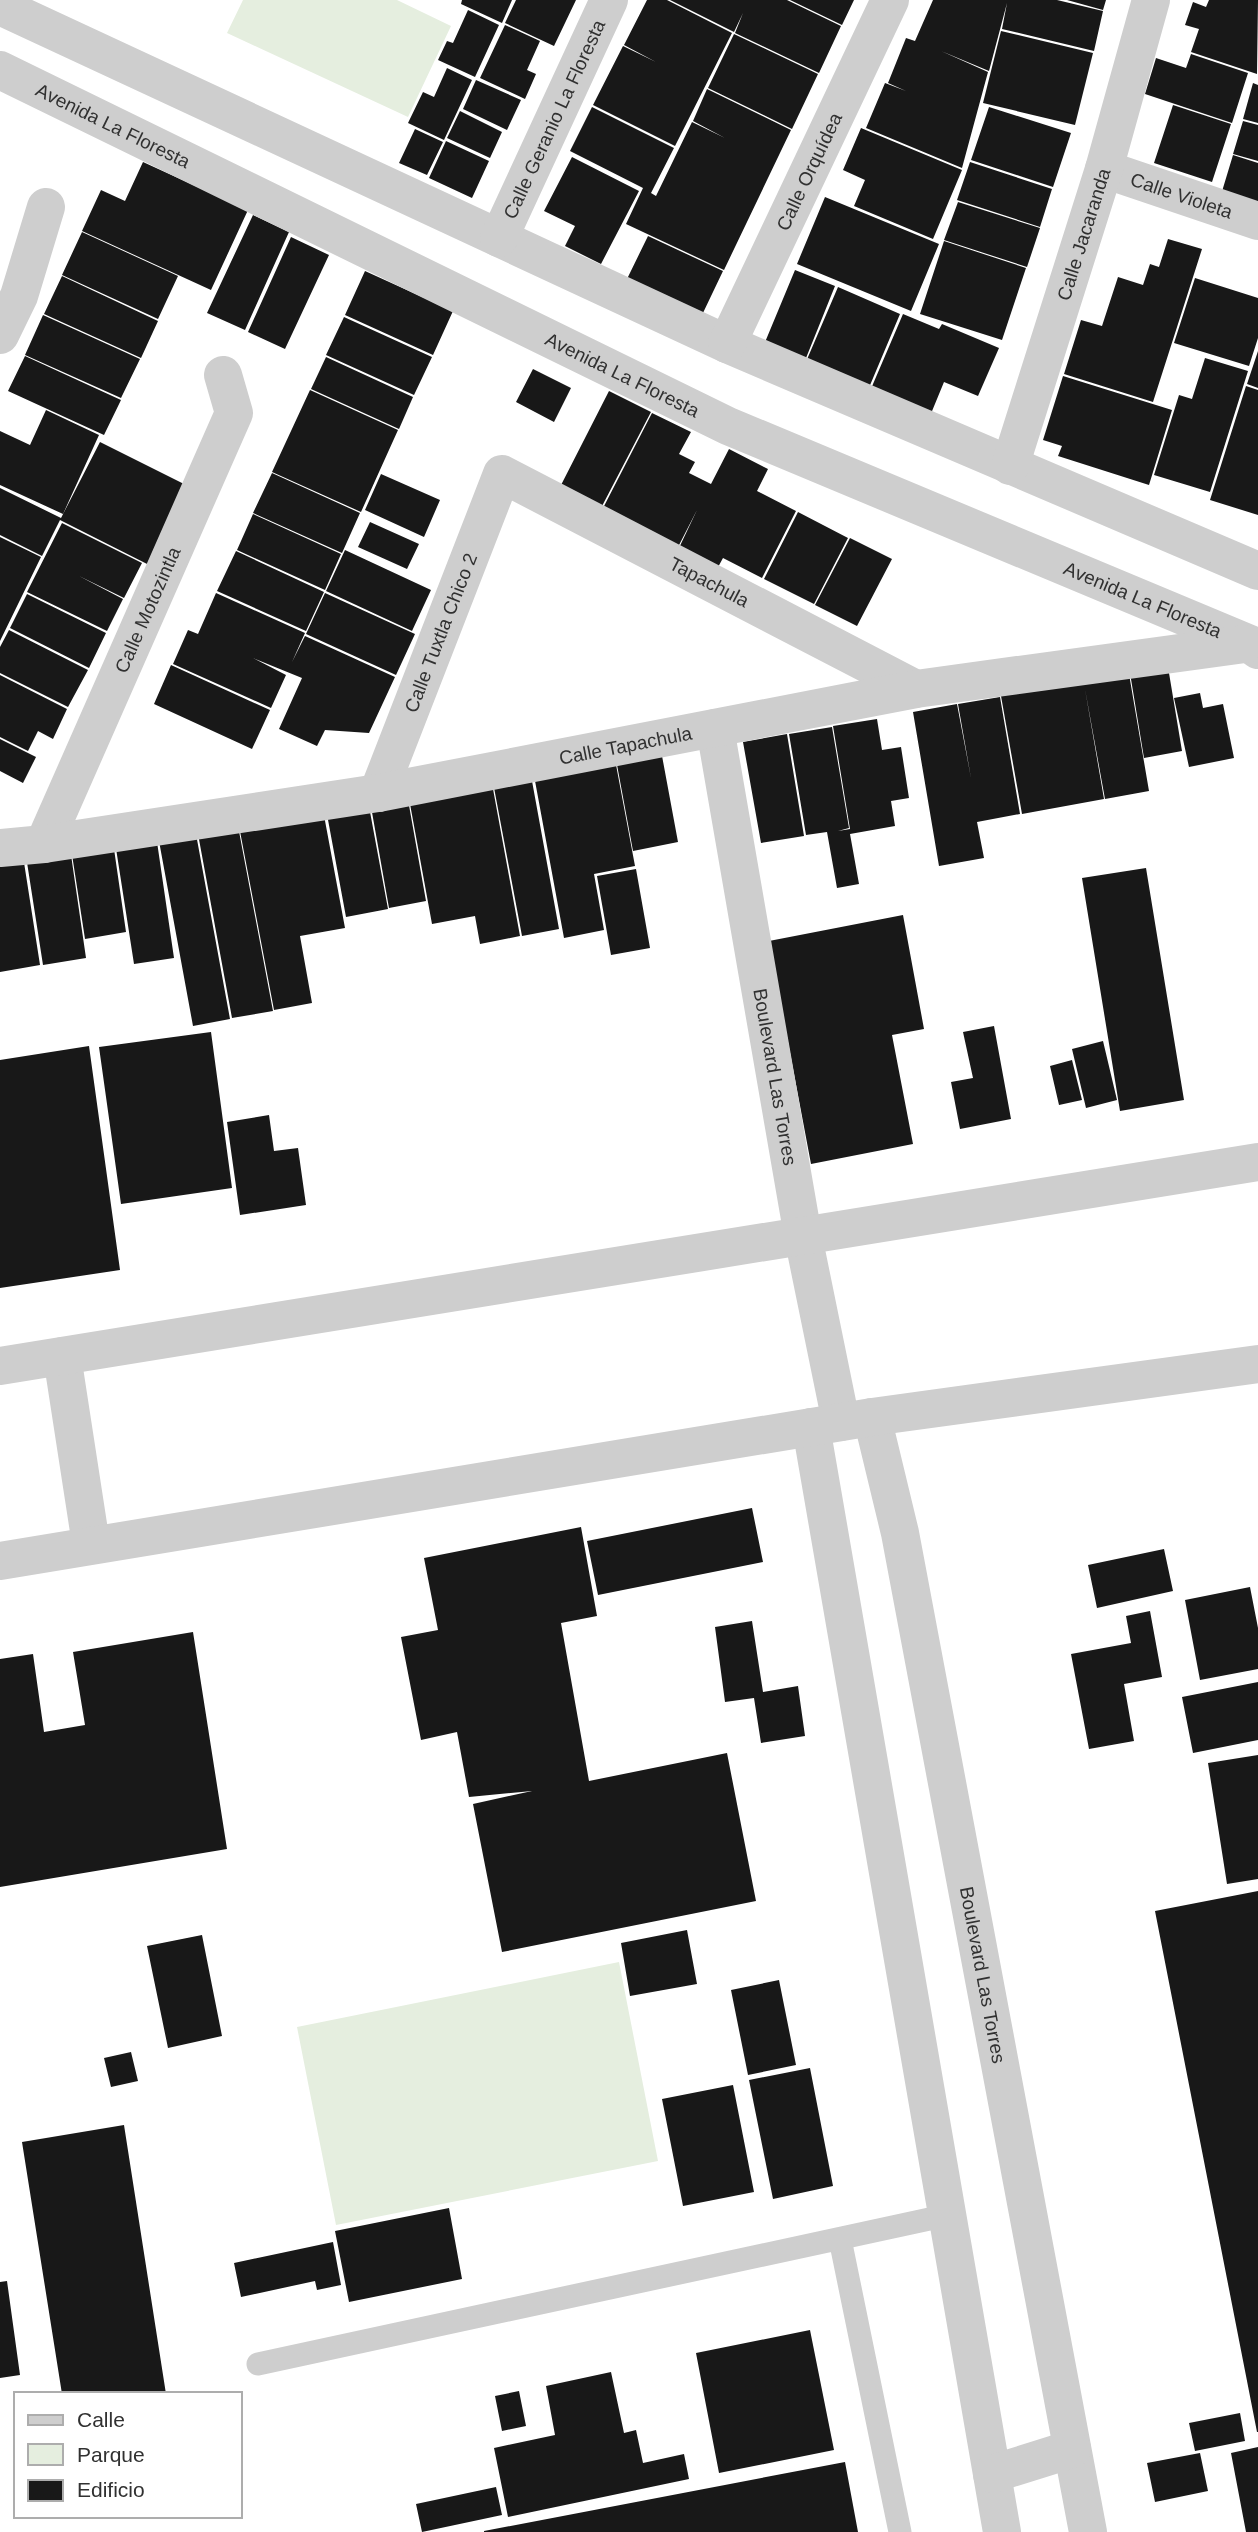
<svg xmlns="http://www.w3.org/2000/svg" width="1258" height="2532" viewBox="0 0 1258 2532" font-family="Arial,sans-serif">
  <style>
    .green { fill: #e5eedf }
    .building { fill: #181818 }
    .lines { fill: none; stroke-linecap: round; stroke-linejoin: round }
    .service { stroke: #cecece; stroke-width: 23 }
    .minor { stroke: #cecece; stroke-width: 38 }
    .tertiary { stroke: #cecece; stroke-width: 38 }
    .labels { text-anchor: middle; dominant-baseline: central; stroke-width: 7; stroke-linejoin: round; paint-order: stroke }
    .street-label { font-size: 19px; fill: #313131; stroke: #fff }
  </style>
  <rect width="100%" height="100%" fill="#fff"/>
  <path class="green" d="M243,0H397L451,26L408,117L227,33Z
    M619,1962L658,2161L336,2225L297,2027Z"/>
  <path class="building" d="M462,0H512L502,23L461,4Z
    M516,0H576L554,46L505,23Z
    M647,0H667L732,33L675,146L593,105L623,46L656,62L624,45Z
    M670,0H787L841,26L819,73L735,33L743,13L734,32Z
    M790,0H854L842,25Z
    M933,0H1057L1103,11L1094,51L1002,29L1007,3L989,71L941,51L988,72L962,168L866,128L885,83L906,91L888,83L906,38L915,41Z
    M1067,0H1106L1103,10Z
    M1209,0H1258L1257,74L1191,52L1199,29L1185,25L1193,2L1206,7Z
    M468,10L499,25L475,77L438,60L447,41L453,43Z
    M505,25L540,41L527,70L536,74L525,99L480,78Z
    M1001,31L1093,53L1075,125L983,103Z
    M734,34L818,74L792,129L708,88Z
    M1191,54L1248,73L1232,123L1145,94L1156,58L1186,68Z
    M447,68L472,80L444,140L408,123L423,92L434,97Z
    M476,80L521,100L507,130L463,109Z
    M1253,83L1258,85V123L1243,119Z
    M707,89L791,130L724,270L626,224L643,188L570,151L592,107L674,148L651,193L656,196L692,122L725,138L693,121Z
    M1173,105L1231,124L1212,182L1154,163Z
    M989,107L1071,133L1053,187L971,160Z
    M460,111L502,132L490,158L447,138Z
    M1243,121L1258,125V161L1233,154Z
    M861,128L962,170L933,239L854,206L865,180L843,170Z
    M415,129L443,142L427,175L399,163Z
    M446,141L489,161L472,198L429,178Z
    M1233,155L1258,163V209L1220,198Z
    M572,157L639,191L601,264L565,246L575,226L544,211Z
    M143,162L248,210L211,290L82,231L101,190L125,201Z
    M970,162L1052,189L1040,227L957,200Z
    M825,197L939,244L911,311L797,264Z
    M958,202L1040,228L1027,267L944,240Z
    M253,215L289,232L245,330L207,313Z
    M82,232L178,276L158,319L62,275Z
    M648,236L723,271L702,315L627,279Z
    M291,237L329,255L285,349L248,332Z
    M1168,239L1202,249L1153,402L1064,374L1081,320L1102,326L1118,277L1143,285L1150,264L1159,267Z
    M944,241L1026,268L1002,340L920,314Z
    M795,270L835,286L804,363L763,347Z
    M365,271L453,311L433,355L345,315Z
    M62,276L158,321L141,358L44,314Z
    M1195,278L1258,298V338L1249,366L1174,343Z
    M838,287L900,314L868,390L805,364Z
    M903,314L939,329L942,324L999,348L978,396L944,382L930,416L870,391Z
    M43,315L140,359L121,398L25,355Z
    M344,317L432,357L414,395L326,355Z
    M1258,351V388L1247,384Z
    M25,356L121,400L104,435L8,391Z
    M326,357L413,397L399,429L311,389Z
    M1205,358L1248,371L1210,492L1154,475L1179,395L1192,399Z
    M533,369L571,388L554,422L516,402Z
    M1063,376L1172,410L1149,485L1058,456L1062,446L1043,440Z
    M1246,386L1258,390V515L1210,500Z
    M310,390L398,430L361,512L272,472Z
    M609,391L651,412L600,510L559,489Z
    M46,410L99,435L63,514L0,485V431L30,445Z
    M652,413L691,432L679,454L695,462L689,473L711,484L729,449L768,469L757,491L796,511L762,578L723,558L717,569L678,550L697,510L677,549L602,510Z
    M100,442L188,486L155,568L60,520Z
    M272,473L360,513L342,553L253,513Z
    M381,474L440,500L424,537L365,510Z
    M0,488L61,518L42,556L0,535Z
    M798,512L848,538L814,604L764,579Z
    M253,514L341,554L325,590L237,550Z
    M370,522L419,544L407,569L358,547Z
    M62,523L142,563L124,598L79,576L123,599L107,631L27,592Z
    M0,537L41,557L0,641Z
    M850,538L892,559L857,626L815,605Z
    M345,550L431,590L412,631L326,591Z
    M236,551L324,592L306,631L217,591Z
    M216,593L305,633L292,662L305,636L395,677L369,733L325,730L317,746L279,729L302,678L253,658L286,675L271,708L173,664L188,630L198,634Z
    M325,593L415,634L396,675L306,634Z
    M27,594L106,633L89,668L10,628Z
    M9,630L88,670L68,707L0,673V647Z
    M171,665L270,710L252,749L154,704Z
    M1168,667L1182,751L1144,758L1130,673Z
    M1129,674L1149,791L1105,799L1085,689L1104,799L1022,814L1001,696Z
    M0,675L67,709L53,739L38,731L28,751L0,737Z
    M1200,693L1203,708L1223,704L1234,758L1189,767L1174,698Z
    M1000,697L1020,814L977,822L984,858L939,866L913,712L957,704L971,778L958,704Z
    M877,719L882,750L901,747L909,798L891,801L895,826L850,834L859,884L837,888L827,832L806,835L789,734L832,727L849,828L838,831L850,829L833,726Z
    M787,734L804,836L761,843L743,742Z
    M0,739L36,757L23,783L0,771Z
    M660,745L678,842L633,851L615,754Z
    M614,754L635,866L594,874L604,930L564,938L533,770Z
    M530,770L559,929L522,936L492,777Z
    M491,778L520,936L480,944L475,916L432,924L408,793Z
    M407,794L426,901L389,908L370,801Z
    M368,801L388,909L346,917L326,809Z
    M323,810L345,928L300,936L312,1003L274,1010L239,826Z
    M238,826L273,1011L232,1018L198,834Z
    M196,834L230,1019L193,1026L159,841Z
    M156,835L174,958L134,964L115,842Z
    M113,842L126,932L85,939L71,848Z
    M70,848L86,958L43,965L26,856Z
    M23,856L40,965L0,972V859Z
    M1146,868L1184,1100L1120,1111L1082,878Z
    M636,869L650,948L611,955L597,876Z
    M903,915L924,1029L892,1035L913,1144L811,1164L769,941Z
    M994,1026L1011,1119L960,1129L951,1082L973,1078L963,1032Z
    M211,1032L232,1188L121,1204L99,1047Z
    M1103,1041L1117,1100L1086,1108L1072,1049Z
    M89,1046L120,1270L0,1288V1060Z
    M1072,1060L1082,1100L1059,1105L1050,1066Z
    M269,1115L274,1151L298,1148L306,1205L240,1215L227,1122Z
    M752,1508L763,1562L598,1595L587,1541Z
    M581,1527L597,1616L561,1623L589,1781L727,1753L756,1901L502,1952L473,1804L532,1791L469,1797L457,1732L421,1740L401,1637L438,1630L424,1558Z
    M1164,1549L1173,1591L1097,1608L1088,1565Z
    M1250,1587L1258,1628V1669L1200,1680L1185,1600Z
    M1150,1611L1162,1677L1124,1684L1134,1741L1089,1749L1071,1654L1131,1643L1126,1616Z
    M752,1621L763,1692L798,1686L805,1736L761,1743L754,1698L725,1702L715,1627Z
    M193,1632L227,1849L0,1887V1659L33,1654L44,1732L85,1725L73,1652Z
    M1258,1682V1740L1193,1753L1182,1697Z
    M1258,1755V1879L1227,1884L1208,1763Z
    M1258,1891V2432H1257L1155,1911Z
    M687,1930L697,1984L630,1996L621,1943Z
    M202,1935L222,2036L168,2048L147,1946Z
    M779,1980L796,2065L748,2075L731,1990Z
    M131,2052L138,2081L111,2087L104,2058Z
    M810,2068L833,2186L773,2199L749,2080Z
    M733,2085L754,2192L683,2206L662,2099Z
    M124,2125L166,2394H62L22,2142Z
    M449,2208L462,2279L349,2302L335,2231Z
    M333,2242L341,2285L317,2290L315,2281L241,2297L234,2263Z
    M7,2281L20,2375L0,2378V2282Z
    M810,2330L834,2450L719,2473L696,2353Z
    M611,2372L624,2433L636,2430L643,2463L684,2454L689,2479L508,2517L494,2448L555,2435L546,2386Z
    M519,2391L526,2426L502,2431L495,2396Z
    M1240,2413L1245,2441L1195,2451L1189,2423Z
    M1258,2447V2532H1246L1231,2453Z
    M1200,2453L1208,2491L1155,2502L1147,2463Z
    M845,2462L858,2532H484V2531Z
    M496,2487L502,2515L422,2532L416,2504Z"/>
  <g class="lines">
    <path class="service" d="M840,2239L900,2532
      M258,2364L948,2215"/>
    <g class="minor">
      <path d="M0,6L727,344L1258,571"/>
      <path id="s1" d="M0,70L728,426L1250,644L1258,650"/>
      <path id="s2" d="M1104,169L1258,221"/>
      <path id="s3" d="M499,238L609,0"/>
      <path d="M0,335L19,296L46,207"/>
      <path id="s4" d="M727,344L890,0"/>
      <path id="s5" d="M1010,466L1104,169L1151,0"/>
      <path id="s6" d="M715,728L803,1236"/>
      <path id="s7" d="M378,793L502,474L916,689"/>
      <path id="s8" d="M44,844L234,413L223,375"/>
      <path id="s9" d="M0,848L44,844L378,793L916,689L1245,644"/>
    </g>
    <g class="tertiary">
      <path d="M803,1236L841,1422"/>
      <path d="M62,1356L91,1544"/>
      <path d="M0,1366L1258,1162"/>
      <path id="s10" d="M872,1417L900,1533L1088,2532"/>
      <path d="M811,1427L1002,2532"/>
      <path d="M0,1561L872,1417L1258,1364"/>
      <path d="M992,2474L1072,2449"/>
    </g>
  </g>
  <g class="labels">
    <g class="street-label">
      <text stroke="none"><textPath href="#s3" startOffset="131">Calle Geranio La Floresta</textPath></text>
      <text stroke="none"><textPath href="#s1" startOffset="126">Avenida La Floresta</textPath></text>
      <text stroke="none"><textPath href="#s4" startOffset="191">Calle Orquídea</textPath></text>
      <text stroke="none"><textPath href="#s2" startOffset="82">Calle Violeta</textPath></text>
      <text stroke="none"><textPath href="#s5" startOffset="243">Calle Jacaranda</textPath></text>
      <text stroke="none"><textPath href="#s1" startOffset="693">Avenida La Floresta</textPath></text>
      <text stroke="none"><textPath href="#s7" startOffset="576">Tapachula</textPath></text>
      <text stroke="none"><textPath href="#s1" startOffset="1260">Avenida La Floresta</textPath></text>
      <text stroke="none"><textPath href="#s8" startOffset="256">Calle Motozintla</textPath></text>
      <text stroke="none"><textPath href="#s7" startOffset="172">Calle Tuxtla Chico 2</textPath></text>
      <text stroke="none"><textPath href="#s9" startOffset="634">Calle Tapachula</textPath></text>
      <text stroke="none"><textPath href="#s6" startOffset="354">Boulevard Las Torres</textPath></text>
      <text stroke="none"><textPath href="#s10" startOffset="569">Boulevard Las Torres</textPath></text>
    </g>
  </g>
  <rect x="14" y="2392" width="228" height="126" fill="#ffffff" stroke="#adadad" stroke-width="2"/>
  <rect x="28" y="2415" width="35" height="10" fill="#cecece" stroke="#adadad" stroke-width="2"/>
  <text x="77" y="2427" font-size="21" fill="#313131">Calle</text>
  <rect x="28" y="2444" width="35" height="21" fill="#e5eedf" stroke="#adadad" stroke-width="2"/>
  <text x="77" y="2462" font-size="21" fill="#313131">Parque</text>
  <rect x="28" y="2480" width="35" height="21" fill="#181818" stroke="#adadad" stroke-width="2"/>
  <text x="77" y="2497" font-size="21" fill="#313131">Edificio</text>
</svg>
